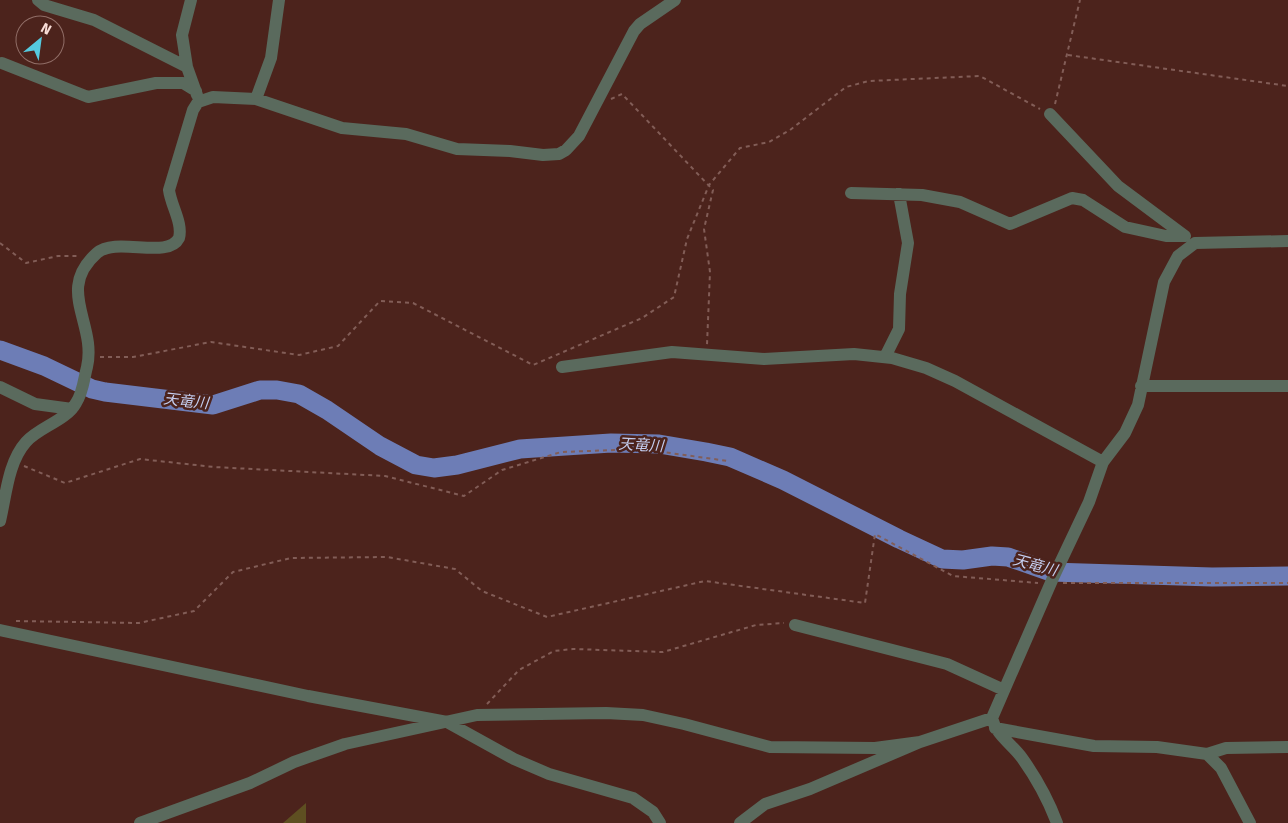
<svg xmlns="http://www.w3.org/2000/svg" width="1288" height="823" viewBox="0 0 1288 823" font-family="'Fira Sans','Noto Sans JP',sans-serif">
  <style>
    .green { fill: #5e4f21 }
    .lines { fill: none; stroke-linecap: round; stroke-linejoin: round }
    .river { stroke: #6d7db6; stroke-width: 19 }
    .path { stroke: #825d57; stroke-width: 2; stroke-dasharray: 4 4; stroke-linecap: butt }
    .minor { stroke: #5a6a5d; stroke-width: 12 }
    .labels { text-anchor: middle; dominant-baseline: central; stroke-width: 5; stroke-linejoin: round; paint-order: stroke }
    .water-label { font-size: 15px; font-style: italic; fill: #c5cff1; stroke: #4c231c }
  </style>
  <rect width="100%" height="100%" fill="#4c231c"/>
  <path class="green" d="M306,803V823H283Z"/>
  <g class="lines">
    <path class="river" d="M0,350L44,366L92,389L105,392L213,405L260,390H277L299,394L327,410L380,446L416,465L434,468L457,465L520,449L611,443L659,444L706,452L730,457L783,480L899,539L942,559L963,560L992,556L1008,557L1051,572L1212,577L1288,576"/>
    <path class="path" d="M1068,55L1288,86
      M611,99L622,94L713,190L704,229L710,272L707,345
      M1055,104L1080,0
      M0,243L26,263L58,256H80
      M100,357H133L211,342L299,355L338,346L380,301L413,303L533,365L642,318L674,297L687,239L709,185L740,148L769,142L790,130L846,87L869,81L980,76L1040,109
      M24,466L65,483L140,459L214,467L385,476L464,496L502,470L561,452L641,449L728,461
      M1063,583H1288
      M16,621L139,623L194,611L233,572L291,558L387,557L455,569L482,591L547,617L705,581L865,603L875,534L953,576L1038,583
      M487,704L519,670L554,651L573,649L663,652L756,625L784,623"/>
    <path class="minor" d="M38,0L44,5L94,20L187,67L197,95
      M2,63L88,97L156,83H183L196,91
      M187,67L182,35L191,0
      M256,99L271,58L279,0
      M1050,114L1118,186L1185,236
      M851,193L922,195L960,202L1010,224L1072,198L1083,200L1125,227L1166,236H1185
      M885,357L899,329L900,294L908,243L899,194
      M562,367L672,352L764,359L854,354L892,358L926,368L955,381L1103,462
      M1141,386H1288
      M0,387L35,404L72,409
      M0,521C6,496 8,462 26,442C39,427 66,421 76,403C83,393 84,378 87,367C97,323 55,290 97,253C116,236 168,260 179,238C183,223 171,206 169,190L193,110L198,102L213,97L256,99L342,128L406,134L457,149L510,151L543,155L559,154L566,150L579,136L634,31L640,24L675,0
      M795,625L947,664L1004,690
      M0,630L308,696L447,722L514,759L549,774L633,798L653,812L660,823
      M995,728L1094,746L1157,747L1207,754L1221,768L1250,823
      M1207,754L1226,748L1288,747
      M140,823L250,783L294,762L345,744L477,715L606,713L643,715L684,724L770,747L875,748L920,742
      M740,823L765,804L810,789L920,742L992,718
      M1057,823C1048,799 1037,779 1022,758C1012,744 996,735 992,718L1053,578L1089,502L1103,462L1125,433L1138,405L1164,282L1178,256L1195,243L1288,241"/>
  </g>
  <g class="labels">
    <g class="water-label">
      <text transform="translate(186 401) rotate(6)">天竜川</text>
      <text transform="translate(641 445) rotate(3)">天竜川</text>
      <text transform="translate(1035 565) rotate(15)">天竜川</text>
    </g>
  </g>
  <g transform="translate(40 40) rotate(29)"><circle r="24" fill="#4c231c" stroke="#916e67"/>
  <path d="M0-4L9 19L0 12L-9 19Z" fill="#55cadf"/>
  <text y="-8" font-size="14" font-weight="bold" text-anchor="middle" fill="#f9ded8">N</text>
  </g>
</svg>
